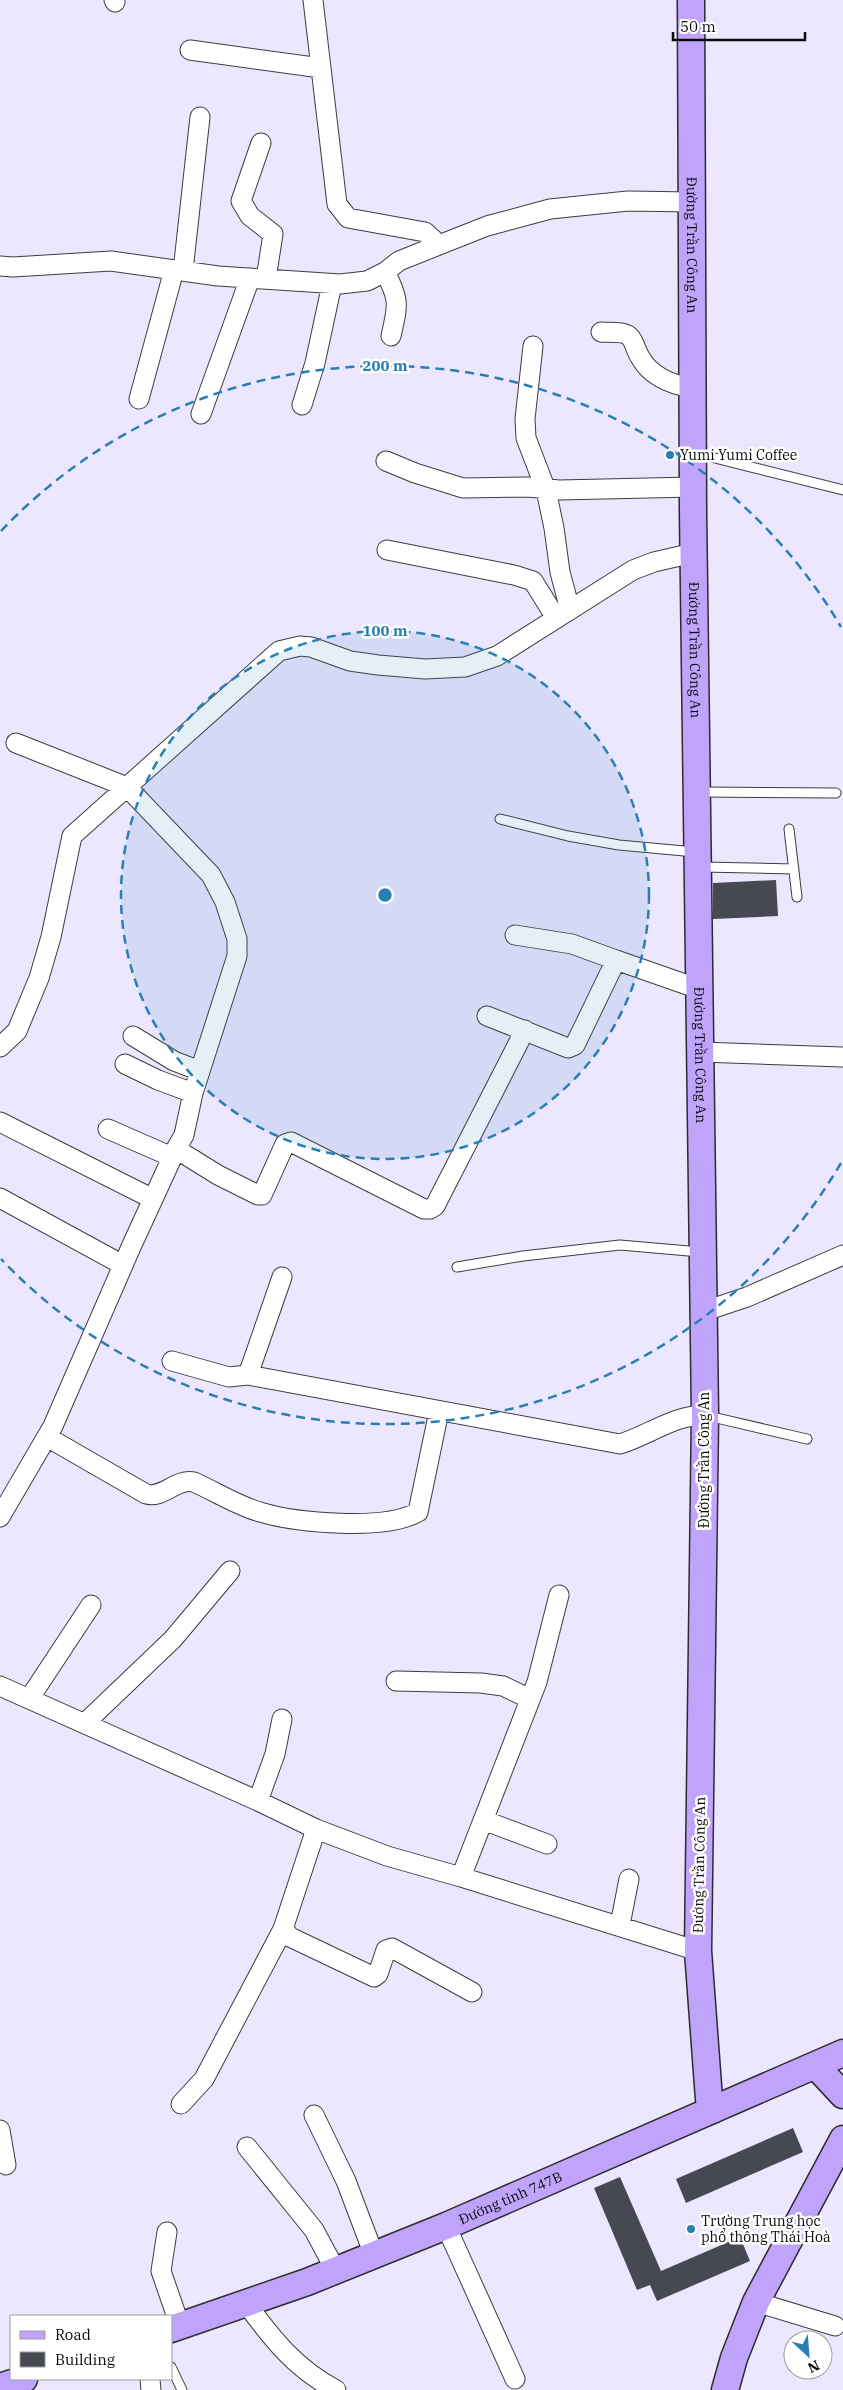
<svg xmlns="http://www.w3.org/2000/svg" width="843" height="2390" viewBox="0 0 843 2390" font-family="'IBM Plex Serif',serif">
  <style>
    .building { fill: #474952 }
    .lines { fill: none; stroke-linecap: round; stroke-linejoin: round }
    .lane-casing { stroke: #3d3d3d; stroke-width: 11 }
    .street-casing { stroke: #3d3d3d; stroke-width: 21 }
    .secondary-casing { stroke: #2c2c2c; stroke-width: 29 }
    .lane { stroke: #fff; stroke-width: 9 }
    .street { stroke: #fff; stroke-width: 19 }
    .secondary { stroke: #c0a4fc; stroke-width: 26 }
    .ring { fill: none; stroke: #287fb3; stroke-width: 2.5; stroke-dasharray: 9 6 }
    .poi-dot { fill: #287fb3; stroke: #fff; stroke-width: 2 }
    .labels { text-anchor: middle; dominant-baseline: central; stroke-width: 5; stroke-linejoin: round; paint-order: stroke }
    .street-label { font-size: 14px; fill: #0a0a0a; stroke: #fff }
    .poi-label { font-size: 14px; fill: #0a0a0a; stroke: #fff; text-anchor: start }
    .centre { fill: #287fb3; stroke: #fff; stroke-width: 2.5 }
    .ring-label { font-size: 15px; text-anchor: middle; font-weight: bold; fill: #287fb3; stroke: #fff; stroke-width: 5; stroke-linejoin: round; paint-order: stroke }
  </style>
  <rect width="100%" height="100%" fill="#ece7fe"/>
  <path class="building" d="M776,880L778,916L713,919V883Z
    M793,2128L803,2152L686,2203L676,2179Z
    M620,2177L661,2271L740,2237L750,2261L657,2301L650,2285L637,2290L594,2188Z"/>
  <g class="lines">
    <defs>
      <path id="lane" d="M695,453L843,490
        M700,792L836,793
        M500,819L568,836L619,845L695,852
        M789,829L797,897
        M701,867L794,869
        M457,1267L523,1256L620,1245L700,1252
        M708,1416L807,1439
        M171,2367L182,2390"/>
      <path id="street" d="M114,0L115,2
        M313,0L337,204L348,218L425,232L439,245
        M190,50L321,68
        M261,143L241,201L250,216L273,234L266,279
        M0,266L13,267L111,261L218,276L340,284L367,281L385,272L399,261L439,245L487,226L550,209L628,201L692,202
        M183,271L200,117
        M385,272C400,300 398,305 391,336
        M601,332C609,333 623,331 629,336C634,340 636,351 640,357C651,377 672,385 693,388
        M533,346L525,419L526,438L546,490L554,528L560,572L570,610
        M139,399L174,270
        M302,405L315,363L332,284
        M201,414L250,278
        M386,461L415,473L463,488L528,487L559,490L693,487
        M387,550L514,575L533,581L556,618
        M16,743L127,787L211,875L225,902L237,939V956L193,1093L184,1135L176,1149
        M515,935L572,944L616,960
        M487,1016L568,1048L575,1045L616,960L699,989
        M133,1036L174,1061L200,1071
        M0,1047L17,1031L39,978L51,937L72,836L279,651L300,646L311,647L350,661L378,665L425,669L465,667L497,656L633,570L654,562L693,553
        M701,1052L843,1057
        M125,1064L158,1080L193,1093
        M0,1122L153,1199
        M108,1129L172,1157
        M0,1198L123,1265
        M702,1312L747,1297L843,1255
        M172,1361L229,1377L248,1375L620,1444C649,1435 674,1415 705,1415
        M248,1375L282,1277
        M47,1437L146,1494C163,1499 176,1478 194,1482C216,1492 238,1506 260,1512C297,1523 385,1531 418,1512L439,1411
        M0,1517L53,1426L131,1247L176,1149L218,1175L258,1195H262L285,1144L291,1142L424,1209H430L435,1206L525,1030
        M396,1681L481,1683L503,1686L530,1699
        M0,1686L258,1801L316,1829L387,1856L461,1877L698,1951
        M29,1699L91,1605
        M85,1723L173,1639L230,1571
        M258,1801L275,1754L282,1719
        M483,1820L547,1844
        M316,1829L283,1929L290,1937L374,1977L378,1974L386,1950L392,1948L472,1992
        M461,1877L537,1682L559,1595
        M620,1925L629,1879
        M181,2104L204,2079L283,1929
        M314,2115L346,2181L374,2255
        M0,2130L6,2165
        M247,2147L314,2230L336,2271
        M446,2226L515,2379
        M167,2232L161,2271L180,2326
        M756,2302L835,2326
        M246,2303C272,2339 296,2369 336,2390
        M150,2379L151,2390"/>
      <g id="secondary">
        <path id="s1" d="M691,0L693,511L705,1415L698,1951L709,2099L712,2110"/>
        <path d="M816,2066L843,2095"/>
        <path id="s2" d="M171,2329L307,2282L446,2226L843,2053"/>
        <path d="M0,2387L24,2379"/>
        <path d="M725,2390L734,2358L756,2302L843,2139"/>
      </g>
    </defs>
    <use href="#lane" class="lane-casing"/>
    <use href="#street" class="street-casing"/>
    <use href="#secondary" class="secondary-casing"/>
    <use href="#lane" class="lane"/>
    <use href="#street" class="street"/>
    <use href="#secondary" class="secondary"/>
  </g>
  <circle cx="385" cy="895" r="264" fill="#287fb3" fill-opacity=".12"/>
  <g class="ring">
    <circle cx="385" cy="895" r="264"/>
    <path d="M841 1163A529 529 0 0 1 1 1259M1 531A529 529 0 0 1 841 627"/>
  </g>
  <g class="poi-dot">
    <circle cx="670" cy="455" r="5"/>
    <circle cx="691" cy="2229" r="5"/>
  </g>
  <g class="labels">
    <g class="street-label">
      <text stroke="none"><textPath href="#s1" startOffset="245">Đường Trần Công An</textPath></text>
      <text stroke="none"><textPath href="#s1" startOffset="650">Đường Trần Công An</textPath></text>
      <text stroke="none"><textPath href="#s1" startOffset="1055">Đường Trần Công An</textPath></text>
      <text transform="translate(704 1460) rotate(-90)">Đường Trần Công An</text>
      <text transform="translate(699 1865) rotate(-89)">Đường Trần Công An</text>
      <text stroke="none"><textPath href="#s2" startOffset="364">Đường tỉnh 747B</textPath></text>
    </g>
    <g class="poi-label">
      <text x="680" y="455">Yumi Yumi Coffee</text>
      <text x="701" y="2221">Trường Trung học<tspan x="701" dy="16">phổ thông Thái Hoà</tspan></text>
    </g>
  </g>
  <circle cx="385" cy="895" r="8" class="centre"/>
  <g class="ring-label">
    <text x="385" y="371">200 m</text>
    <text x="385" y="636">100 m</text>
  </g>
  <rect x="10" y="2315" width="162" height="65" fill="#ffffff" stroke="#9d9d9d"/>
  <rect x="20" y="2331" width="25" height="8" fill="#c0a4fc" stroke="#9d9d9d"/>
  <text x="55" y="2340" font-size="15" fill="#0a0a0a">Road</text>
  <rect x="20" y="2352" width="25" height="15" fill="#474952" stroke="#9d9d9d"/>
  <text x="55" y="2365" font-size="15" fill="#0a0a0a">Building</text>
  <g transform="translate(808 2355) rotate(154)"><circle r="24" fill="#ffffff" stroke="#9d9d9d"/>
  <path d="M0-4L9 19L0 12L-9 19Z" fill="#287fb3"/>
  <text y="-8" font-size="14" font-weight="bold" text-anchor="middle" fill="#0a0a0a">N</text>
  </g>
  <path d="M673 32v8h132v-8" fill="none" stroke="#0a0a0a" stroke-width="2.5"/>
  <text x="680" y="32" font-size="15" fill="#0a0a0a" stroke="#ffffff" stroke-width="4" paint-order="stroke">50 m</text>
</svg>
